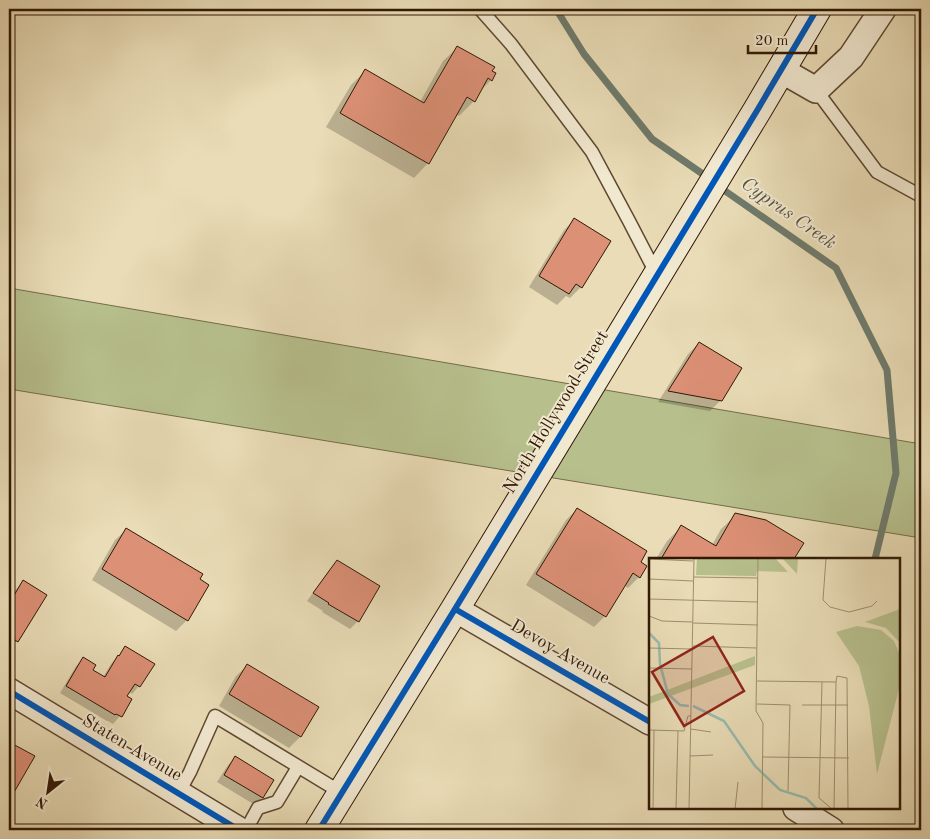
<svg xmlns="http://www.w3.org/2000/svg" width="930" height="839" viewBox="0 0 930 839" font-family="'Old Standard TT',serif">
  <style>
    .green { fill: #b7c08d; stroke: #746c49 }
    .shadow { fill: #0003 }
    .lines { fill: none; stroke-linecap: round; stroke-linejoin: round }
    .stream { stroke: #6e7a6b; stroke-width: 7 }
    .building { fill: #dc9076; stroke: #311805 }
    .service-casing { stroke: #5f4931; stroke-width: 15 }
    .minor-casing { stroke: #5f4931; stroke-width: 28 }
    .secondary-casing { stroke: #311805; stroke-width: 30 }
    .service { stroke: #f1e8d0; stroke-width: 12 }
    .minor { stroke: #f1e8d0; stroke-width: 25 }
    .secondary { stroke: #f1e8d0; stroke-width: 28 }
    .cycleway-casing { stroke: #f1e8d0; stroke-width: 9 }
    .cycleway { stroke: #0057b8; stroke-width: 6 }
    .labels { text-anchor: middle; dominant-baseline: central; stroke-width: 4; stroke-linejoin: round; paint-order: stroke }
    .street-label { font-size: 18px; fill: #311805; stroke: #f1e8d0 }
    .water-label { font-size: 19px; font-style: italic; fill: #555140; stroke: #f1e8d0 }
    .inset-river { fill: none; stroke: #97bbaf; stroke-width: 2.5 }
    .inset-road { fill: none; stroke: #9f8e6f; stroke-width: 1 }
    .view { fill: #8f2418; fill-opacity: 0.15; stroke: #8f2418; stroke-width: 2.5 }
    .inset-edge { fill: none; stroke: #311805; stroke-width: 2.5 }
  </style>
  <rect width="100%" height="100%" fill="#e9dcb6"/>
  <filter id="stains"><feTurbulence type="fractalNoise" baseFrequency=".004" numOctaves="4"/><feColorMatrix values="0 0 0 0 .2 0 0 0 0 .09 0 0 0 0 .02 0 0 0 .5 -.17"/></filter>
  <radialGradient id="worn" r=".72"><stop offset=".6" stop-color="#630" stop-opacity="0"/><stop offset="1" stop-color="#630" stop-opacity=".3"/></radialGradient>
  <path class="green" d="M9,288L921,444V538L9,389Z"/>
  <path class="shadow" d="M458,47L491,72V80L478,93L474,101L459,116L456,114L428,163L414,178L326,127L351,85L365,71L420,102L443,61Z
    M575,219L581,287L570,298L566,296L557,305L529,287L564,230Z
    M699,343L721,400L710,411L658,402L688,354Z
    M577,509L639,562V577L628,588L624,585L605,616L594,627L526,585L566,520Z
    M736,515L802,543L793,559H656L667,541L682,526L712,545L721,529Z
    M126,530L187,620L176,631L92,580L115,540Z
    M337,562L379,586L358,621L350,629L322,612L323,611L307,601L330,569Z
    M23,582L17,641L10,649L9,648V601L16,589Z
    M125,648L139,686L132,694L129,691L125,697L130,700L120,716L113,724L108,721H107L60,693L76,666L83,659L91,671L103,677L111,664Z
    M247,666L318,707L300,737L289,748L219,706L236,676Z
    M12,744L33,757L9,799V747Z
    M235,758L273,780L262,798L255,805L217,782L228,765Z
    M917,822L921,825V830H910Z"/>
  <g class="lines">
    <path class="stream" d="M556,9L584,54L652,139L710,179
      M718,186L836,268L887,370L896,473L875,559"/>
  </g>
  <path class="building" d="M457,46L495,67L492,71L496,73L492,81L488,78L475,102L467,97L429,164L340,113L365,69L424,103Z
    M574,218L611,241L582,288L576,284L569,294L539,276Z
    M699,342L742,368L722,401L668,391Z
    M577,508L647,551L641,562L647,566L640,578L633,573L606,617L536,574Z
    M735,513L766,520L804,543L794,559H661L681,525L716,546Z
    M126,528L203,574L200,579L209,585L188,621L102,569Z
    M337,560L380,586L359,622L328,604L329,603L313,593Z
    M23,580L47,595L18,642L9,636V604Z
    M125,646L155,664L140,687L135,684L127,696L132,699L122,717L116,714L115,715L66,686L83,657L96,665L93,670L105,677L118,655L119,656Z
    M247,664L319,707L301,737L229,694Z
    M11,743L35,756L9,801V747Z
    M235,756L274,780L263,798L224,775Z"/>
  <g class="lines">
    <defs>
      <path id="service" d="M480,9L511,44L592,152L629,221L657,275
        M816,90L877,172L921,196
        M178,794L190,772L215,716L342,793
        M246,830L258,808L277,802L298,767"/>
      <path id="minor" d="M781,70L816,90L851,57L883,9
        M455,609L650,722
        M9,691L239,830
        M796,808L831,830"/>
      <path id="secondary" d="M319,830L455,609L758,109L817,9"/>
    </defs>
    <use href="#service" class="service-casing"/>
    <use href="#minor" class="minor-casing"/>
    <use href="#secondary" class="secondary-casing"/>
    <use href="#service" class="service"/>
    <use href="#minor" class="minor"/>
    <use href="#secondary" class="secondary"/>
    <defs>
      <path id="cycleway" d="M455,609L650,722
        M9,691L239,830
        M319,830L455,609L758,109L817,9"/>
    </defs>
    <use href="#cycleway" class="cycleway-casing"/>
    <use href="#cycleway" class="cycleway"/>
  </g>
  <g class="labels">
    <g class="street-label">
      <text transform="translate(556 412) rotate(-59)">North Hollywood Street</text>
      <text transform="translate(560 652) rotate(30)">Devoy Avenue</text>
      <text transform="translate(132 748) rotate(31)">Staten Avenue</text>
    </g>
    <g class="water-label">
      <text transform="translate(788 214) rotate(35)">Cyprus Creek</text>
    </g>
  </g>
  <g transform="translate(649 558)">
    <rect width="251" height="251" fill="#e9dcb6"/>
    <path d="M48,0H126L139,14L108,13L107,18L47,17ZM133,0H149L148,16ZM251,51V85L237,70L216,64ZM208,68L232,72L245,83L251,97V127L228,216L220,148L210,108L187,74ZM106,98V107L0,146V139Z" fill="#b7c08d"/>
    <path class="inset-river" d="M0,75L10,85L11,106L19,136L31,147L40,148M44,148L75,163L106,208L131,232L157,240L168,251"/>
    <path class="inset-road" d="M109,0L107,153L114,165L113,251M177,0L174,42L181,49L200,54L223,48L228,43M0,1L44,3M45,19L109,20M0,21L44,23M0,41L109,44M0,58L13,63L43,64M44,65L109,67M44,88L108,90M0,90L43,91M0,110L43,111M108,123L187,124L188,118L198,120L199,251M173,124L170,240L183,251M108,146L141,147L139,233M153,147H199M42,171L62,174M0,172L35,173L39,158H42M41,198L64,197M114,199L200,200M4,251L5,172M27,251L29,173M40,251L45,0M86,251L89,224M185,251L187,124"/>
    <path class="view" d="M64,79L95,133L35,168L3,114Z"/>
    <rect width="251" height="251" class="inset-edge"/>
  </g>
  <rect width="930" height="839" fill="none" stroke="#e9dcb6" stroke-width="30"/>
  <rect x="10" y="10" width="910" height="819" fill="none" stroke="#311805" stroke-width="2.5"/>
  <rect x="15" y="15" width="900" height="809" fill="none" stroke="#311805"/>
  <g transform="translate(48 792) rotate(210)" stroke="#f1e8d0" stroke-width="4" paint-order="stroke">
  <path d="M0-4L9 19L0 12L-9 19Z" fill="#311805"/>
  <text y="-8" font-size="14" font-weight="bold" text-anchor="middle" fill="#311805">N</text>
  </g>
  <path d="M748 45v8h68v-8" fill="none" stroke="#311805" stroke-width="2.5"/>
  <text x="755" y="45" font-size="15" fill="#311805" stroke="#f1e8d0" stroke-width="4" paint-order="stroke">20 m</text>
  <rect width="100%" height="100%" filter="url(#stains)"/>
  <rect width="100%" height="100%" fill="url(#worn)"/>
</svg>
